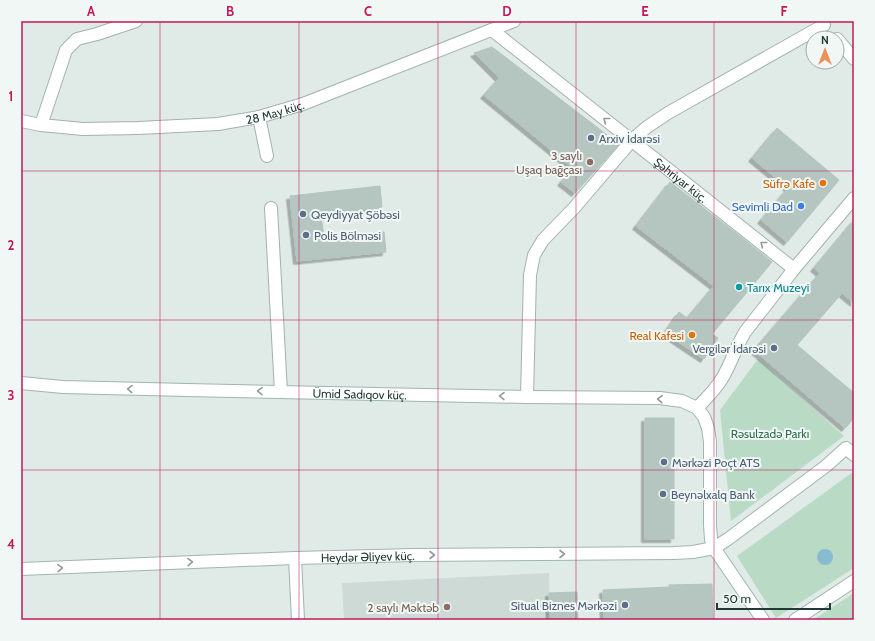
<svg xmlns="http://www.w3.org/2000/svg" width="875" height="641" viewBox="0 0 875 641" font-family="Cabin,sans-serif">
  <style>
    .built { fill: #cedad6 }
    .green { fill: #b9dbc6 }
    .water { fill: #89bbce }
    .building { fill: #b5c5c0; stroke: #b2c4bf; filter: url(#shadow) }
    .lines { fill: none; stroke-linecap: round; stroke-linejoin: round }
    .street-casing { stroke: #a3b2ae; stroke-width: 14 }
    .secondary-casing { stroke: #9fb6b0; stroke-width: 14 }
    .street { stroke: #fff; stroke-width: 12 }
    .secondary { stroke: #fff; stroke-width: 12 }
    .oneway { stroke: #909c9a }
    .grid { fill: none; stroke: #c2185b; stroke-width: 1; stroke-opacity: 0.55 }
    .service-dot { fill: #5c6f8a; stroke: #f0f7f4; stroke-width: 1.5 }
    .education-dot { fill: #8d6e63; stroke: #f0f7f4; stroke-width: 1.5 }
    .food-dot { fill: #e8710a; stroke: #f0f7f4; stroke-width: 1.5 }
    .shop-dot { fill: #3f7fe0; stroke: #f0f7f4; stroke-width: 1.5 }
    .culture-dot { fill: #0f9aa8; stroke: #f0f7f4; stroke-width: 1.5 }
    .labels { text-anchor: middle; dominant-baseline: central; stroke-width: 4; stroke-linejoin: round; paint-order: stroke }
    .street-label { font-size: 12px; fill: #213a36; stroke: #f0f7f4 }
    .service-label { font-size: 12px; fill: #4e5e75; stroke: #f0f7f4; text-anchor: start }
    .education-label { font-size: 12px; fill: #785e54; stroke: #f0f7f4; text-anchor: end }
    .food-label { font-size: 12px; fill: #c56008; stroke: #f0f7f4; text-anchor: end }
    .shop-label { font-size: 12px; fill: #366cbe; stroke: #f0f7f4; text-anchor: end }
    .culture-label { font-size: 12px; fill: #0d838f; stroke: #f0f7f4; text-anchor: start }
    .park-label { font-size: 12px; fill: #2d6f4f; stroke: #f0f7f4 }
    .neatline { fill: none; stroke: #c2185b; stroke-width: 1.5 }
    .grid-label { font-size: 13px; text-anchor: middle; font-weight: bold; fill: #c2185b }
  </style>
  <defs>
    <filter id="shadow"><feDropShadow dx="-3.5" dy="3.5" stdDeviation="0" flood-color="#0004"/></filter>
  </defs>
  <rect width="100%" height="100%" fill="#e0eae7"/>
  <path class="built" d="M549,573L550,620H344L342,583Z"/>
  <path class="green" d="M758,359L844,436L731,521L720,410Z
    M853,472L854,473V568L776,618L737,556Z
    M854,593V620H813Z"/>
  <path class="water" d="M817 557a8 8 0 1 1 16 0a8 8 0 1 1-16 0Z"/>
  <path class="building" d="M492,47L619,144L575,193L561,182L573,168L484,95L499,78L474,53Z
    M777,128L839,180L787,242L761,220L788,188L752,158Z
    M670,182L741,237L772,262L712,334L718,338L704,359L665,333L679,312L687,318L714,286L636,226Z
    M380,186L382,207L321,214L324,239L384,232L386,252L297,261L290,196Z
    M854,220V303L842,293L797,345L854,393V418L845,428L754,350L820,273L814,268Z
    M645,418H674V539H645Z
    M712,584L713,620H604L603,590L669,587V585Z
    M577,592L578,620H550L549,593Z"/>
  <g class="lines">
    <defs>
      <g id="street">
        <path id="s1" d="M492,30L794,269"/>
        <path d="M837,39L854,59"/>
        <path d="M259,117L267,156"/>
        <path id="s2" d="M21,121L41,125L83,129L138,128L218,124L259,117L303,104L514,21"/>
        <path d="M41,125L66,50L77,39L97,34L136,21"/>
        <path d="M271,208L281,392"/>
        <path d="M527,397L530,275L534,255L543,240L574,208L632,140L647,127L668,113L824,25"/>
        <path d="M697,408C706,399 716,389 723,377C731,363 736,347 745,332L794,269L854,198"/>
        <path d="M295,558L298,620"/>
        <path d="M795,620L854,581"/>
      </g>
      <g id="secondary">
        <path id="s3" d="M21,383L63,387L187,390L527,397L660,398L682,401L697,408L704,417L708,428L710,442V525L711,539L714,548L763,620"/>
        <path id="s4" d="M21,569L295,558L414,555L674,553L693,552L714,548L728,539L826,466L846,448L854,455"/>
      </g>
    </defs>
    <use href="#street" class="street-casing"/>
    <use href="#secondary" class="secondary-casing"/>
    <use href="#street" class="street"/>
    <use href="#secondary" class="secondary"/>
  </g>
  <defs><path id="oneway-chevron" d="M-2-3.5L2.5 0L-2 3.5" fill="none" stroke-width="1.6" stroke-linecap="round" stroke-linejoin="round"/></defs>
  <g class="oneway">
    <use href="#oneway-chevron" transform="translate(606 120) rotate(-142)"/>
    <use href="#oneway-chevron" transform="translate(763 244) rotate(-141)"/>
    <use href="#oneway-chevron" transform="translate(130 389) rotate(-178)"/>
    <use href="#oneway-chevron" transform="translate(260 391) rotate(-179)"/>
    <use href="#oneway-chevron" transform="translate(502 396) rotate(-179)"/>
    <use href="#oneway-chevron" transform="translate(660 399) rotate(-176)"/>
    <use href="#oneway-chevron" transform="translate(562 554)"/>
    <use href="#oneway-chevron" transform="translate(432 555)"/>
    <use href="#oneway-chevron" transform="translate(190 562) rotate(-2)"/>
    <use href="#oneway-chevron" transform="translate(60 568) rotate(-2)"/>
  </g>
  <path class="grid" d="M160,21V620M299,21V620M438,21V620M576,21V620M714,21V620M21,171H854M21,320H854M21,470H854"/>
  <g class="service-dot">
    <circle cx="591" cy="138" r="4"/>
    <circle cx="303" cy="214" r="4"/>
    <circle cx="306" cy="235" r="4"/>
    <circle cx="774" cy="348" r="4"/>
    <circle cx="664" cy="462" r="4"/>
    <circle cx="663" cy="494" r="4"/>
    <circle cx="625" cy="605" r="4"/>
  </g>
  <g class="education-dot">
    <circle cx="590" cy="162" r="4"/>
    <circle cx="447" cy="607" r="4"/>
  </g>
  <g class="food-dot">
    <circle cx="823" cy="183" r="4"/>
    <circle cx="692" cy="335" r="4"/>
  </g>
  <circle class="shop-dot" cx="801" cy="206" r="4"/>
  <circle class="culture-dot" cx="739" cy="287" r="4"/>
  <g class="labels">
    <g class="street-label">
      <text stroke="none"><textPath href="#s2" startOffset="256">28 May küç.</textPath></text>
      <text stroke="none"><textPath href="#s1" startOffset="241">Şəhriyar küç.</textPath></text>
      <text stroke="none"><textPath href="#s3" startOffset="339">Ümid Sadıqov küç.</textPath></text>
      <text stroke="none"><textPath href="#s4" startOffset="347">Heydər Əliyev küç.</textPath></text>
    </g>
    <g class="service-label">
      <text x="599" y="138">Arxiv İdarəsi</text>
      <text x="311" y="214">Qeydiyyat Şöbəsi</text>
      <text x="314" y="235">Polis Bölməsi</text>
      <text x="766" y="348" text-anchor="end">Vergilər İdarəsi</text>
      <text x="672" y="462">Mərkəzi Poçt ATS</text>
      <text x="671" y="494">Beynəlxalq Bank</text>
      <text x="617" y="605" text-anchor="end">Situal Biznes Mərkəzi</text>
    </g>
    <g class="education-label">
      <text x="582" y="155">3 saylı<tspan x="582" dy="14">Uşaq bağçası</tspan></text>
      <text x="439" y="607">2 saylı Məktəb</text>
    </g>
    <g class="food-label">
      <text x="815" y="183">Süfrə Kafe</text>
      <text x="684" y="335">Real Kafesi</text>
    </g>
    <g class="shop-label">
      <text x="793" y="206">Sevimli Dad</text>
    </g>
    <g class="culture-label">
      <text x="747" y="287">Tarıx Muzeyi</text>
    </g>
    <g class="park-label">
      <text x="770" y="433">Rəsulzadə Parkı</text>
    </g>
  </g>
  <rect width="875" height="641" fill="none" stroke="#f0f7f4" stroke-width="44"/>
  <g transform="translate(825 50)"><circle r="19" fill="#f0f7f4" stroke="#9daba8"/>
  <path d="M0-3L7 15L0 10L-7 15Z" fill="#ed915b"/>
  <text y="-6" font-size="11" font-weight="bold" text-anchor="middle" fill="#213a36">N</text>
  </g>
  <path d="M717 603v6h113v-6" fill="none" stroke="#213a36" stroke-width="2"/>
  <text x="723" y="603" font-size="12" fill="#213a36" stroke="#f0f7f4" stroke-width="3" paint-order="stroke">50 m</text>
  <rect x="22" y="22" width="831" height="597" class="neatline"/>
  <g class="grid-label">
    <text x="91" y="16">A</text>
    <text x="230" y="16">B</text>
    <text x="368" y="16">C</text>
    <text x="507" y="16">D</text>
    <text x="645" y="16">E</text>
    <text x="784" y="16">F</text>
    <text x="11" y="101">1</text>
    <text x="11" y="250">2</text>
    <text x="11" y="400">3</text>
    <text x="11" y="549">4</text>
  </g>
</svg>
